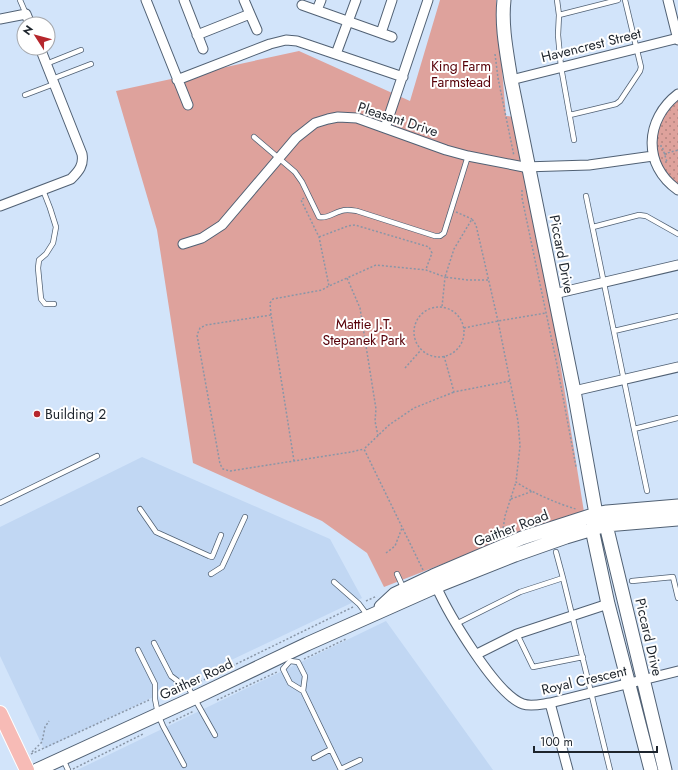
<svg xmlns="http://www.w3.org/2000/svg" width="678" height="770" viewBox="0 0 678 770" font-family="Jost,sans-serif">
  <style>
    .built { fill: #c1d7f3 }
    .grass { fill: url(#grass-dots) }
    .green { fill: #dea29c }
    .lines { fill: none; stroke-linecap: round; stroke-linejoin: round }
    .lane-casing { stroke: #516174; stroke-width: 6 }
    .street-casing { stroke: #516174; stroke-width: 11 }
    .secondary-casing { stroke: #516174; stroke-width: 15 }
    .primary-casing { stroke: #fff; stroke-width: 16 }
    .path { stroke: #8996a7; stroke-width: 1.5; stroke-dasharray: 2 2; stroke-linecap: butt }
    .lane { stroke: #fff; stroke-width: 4.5 }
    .street { stroke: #fff; stroke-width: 9 }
    .secondary { stroke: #fff; stroke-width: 13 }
    .primary { stroke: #f7bbb6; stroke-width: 14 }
    .poi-dot { fill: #b6262c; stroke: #fff; stroke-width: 1.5 }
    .labels { text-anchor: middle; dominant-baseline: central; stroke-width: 4; stroke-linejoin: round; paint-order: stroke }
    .street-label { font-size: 14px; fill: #1d242c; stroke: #fff }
    .park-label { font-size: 14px; fill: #570008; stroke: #fff }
    .poi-label { font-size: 14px; fill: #1d242c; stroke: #fff; text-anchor: start }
  </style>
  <defs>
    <pattern id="grass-dots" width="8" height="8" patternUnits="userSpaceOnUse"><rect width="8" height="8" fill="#dea29c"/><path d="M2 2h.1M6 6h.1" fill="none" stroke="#b3847f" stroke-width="1.8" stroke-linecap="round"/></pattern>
  </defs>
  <rect width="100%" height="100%" fill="#d2e4fa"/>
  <path class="built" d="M142,457L330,539L362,598L44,749L0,656V527Z
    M386,621L493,770H77Z"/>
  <path class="grass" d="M678,99V186C656,167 649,138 665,113C668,108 674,103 678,99Z"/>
  <path class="green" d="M440,0H496L506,116L517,117L529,168L584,512L529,530L384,587L367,553L322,521L193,463L157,230L116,91L299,51L410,101Z"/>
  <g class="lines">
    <defs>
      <path id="lane" d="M20,0L26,14
        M557,0L559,15L558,35L561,67L574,140
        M559,15L618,0
        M46,64L81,50
        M52,79L91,64
        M25,95L54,84
        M570,115L616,104L620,101L640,71L641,67L625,0
        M254,137L295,172L302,182L319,217C327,219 333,213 341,211C346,209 351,210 357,211L435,236H440L444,233L468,156
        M43,190L50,208L56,227L53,243L46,254L39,260L38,268L41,299L45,304H54
        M586,196L634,429L678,418
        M593,227L639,215L646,216L678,234
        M614,331L678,316
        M634,429L647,491
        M0,503L97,456
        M140,509L156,532L209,556L212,557L213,555L221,535
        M556,552L563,578
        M211,574L222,567L245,517
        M397,574L402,585L405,588
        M632,581L673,577L678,598
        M334,582L359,604L368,616
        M456,624L520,592L563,578L610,770
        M517,634L533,667L583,657
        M154,643L171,676L179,682L188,687L215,735
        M138,650L155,684V699L158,714L163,726L184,765
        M290,661L298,662L305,676L303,691L341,770
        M290,661L283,669L290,683L303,691
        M314,758L331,749
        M63,759L68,770
        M341,769L360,760"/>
      <path id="street" d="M146,0L188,105
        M184,0L203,49
        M668,0L678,40
        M302,5L392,37
        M317,10L321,0
        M250,14L257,30
        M0,19L26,14L30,24
        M381,33L392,0
        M197,35L250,14L244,0
        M336,54L356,0
        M177,80L270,44L286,40L297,41L403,77
        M511,80L678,38
        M678,94C645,119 642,165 678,190
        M385,128L428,0
        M0,206L71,179C79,171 84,165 82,154L40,48
        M183,244L202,238L222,225L296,138L315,123L328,119L338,117L357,118L446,150L468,156L524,167L589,165L653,156
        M554,294L678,265
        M574,391L678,367
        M436,586C448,613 496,695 523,704C531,707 542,704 550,703L678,671
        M477,654L517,634L608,604
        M550,703L568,770"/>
      <path id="secondary" d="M504,0C501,26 507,54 511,80L574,391L596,514L592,529L608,604L651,770
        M602,520L606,525L665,770
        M381,607L395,594L433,576L522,538L596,514L607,512L678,506
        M37,770L194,698L307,644L442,584L515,555L566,537L606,525L678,519"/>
      <path id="primary" d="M0,713L27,770"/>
    </defs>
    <use href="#lane" class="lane-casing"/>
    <use href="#street" class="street-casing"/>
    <use href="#secondary" class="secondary-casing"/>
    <use href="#primary" class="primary-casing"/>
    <path class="path" d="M495,54L498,78L514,156
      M660,146H662L667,162H665
      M664,154L678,150
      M522,190V198L557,365L576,467
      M304,198L301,200L319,237L329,286
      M456,212L472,219
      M319,237L348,226L355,225L429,247L432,253L426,269
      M488,280H467L445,277L454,249L472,219L476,225L498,321L518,421L520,446L516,482C531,492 558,504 576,509
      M414 332a25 25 0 1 1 50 0a25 25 0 1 1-50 0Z
      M271,315L270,303L273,299L322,290L329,286L347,278
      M464,328L498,321L546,313
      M444,356L454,392L510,381
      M405,368L421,350
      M378,436L375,421L376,409L360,308L347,278L376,265L426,270L445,277L442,307
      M294,461L271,315L206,325L200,328L197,335L220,464L223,469L230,471L351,452L364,449
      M511,499L533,491
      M502,536L505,516L516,482
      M386,553L395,546L402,528
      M423,570L364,449L389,425L414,408L454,392
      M366,601L377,596
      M304,659L346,639
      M193,685L353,607
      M163,698L180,691
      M217,700L277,672
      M169,723L194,711
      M32,752L42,742L45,727L49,721
      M31,754L149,700
      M73,769L143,734"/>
    <use href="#lane" class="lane"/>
    <use href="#street" class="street"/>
    <use href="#secondary" class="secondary"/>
    <use href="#primary" class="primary"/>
  </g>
  <circle class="poi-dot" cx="37" cy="414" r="4"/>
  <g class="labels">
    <g class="street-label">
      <text transform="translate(591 45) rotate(-14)">Havencrest Street</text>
      <text transform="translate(398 119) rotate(18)">Pleasant Drive</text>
      <text transform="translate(562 254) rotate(79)">Piccard Drive</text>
      <text transform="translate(511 528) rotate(-21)">Gaither Road</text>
      <text transform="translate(649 637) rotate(77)">Piccard Drive</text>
      <text transform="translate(196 679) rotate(-25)">Gaither Road</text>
      <text transform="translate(584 680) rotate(-13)">Royal Crescent</text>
    </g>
    <g class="park-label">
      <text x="461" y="66">King Farm<tspan x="461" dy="16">Farmstead</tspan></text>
      <text x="364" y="324">Mattie J.T.<tspan x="364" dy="16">Stepanek Park</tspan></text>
    </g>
    <g class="poi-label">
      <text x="45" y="414">Building 2</text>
    </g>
  </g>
  <g transform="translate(36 36) rotate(306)"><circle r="19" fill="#ffffff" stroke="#a5a7ab"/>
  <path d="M0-3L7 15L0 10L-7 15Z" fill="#b6262c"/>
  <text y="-6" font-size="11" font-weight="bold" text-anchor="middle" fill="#1d242c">N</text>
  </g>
  <path d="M534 746v6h123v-6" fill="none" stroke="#1d242c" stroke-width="2"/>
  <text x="540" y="746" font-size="12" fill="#1d242c" stroke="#ffffff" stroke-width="3" paint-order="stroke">100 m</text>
</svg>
